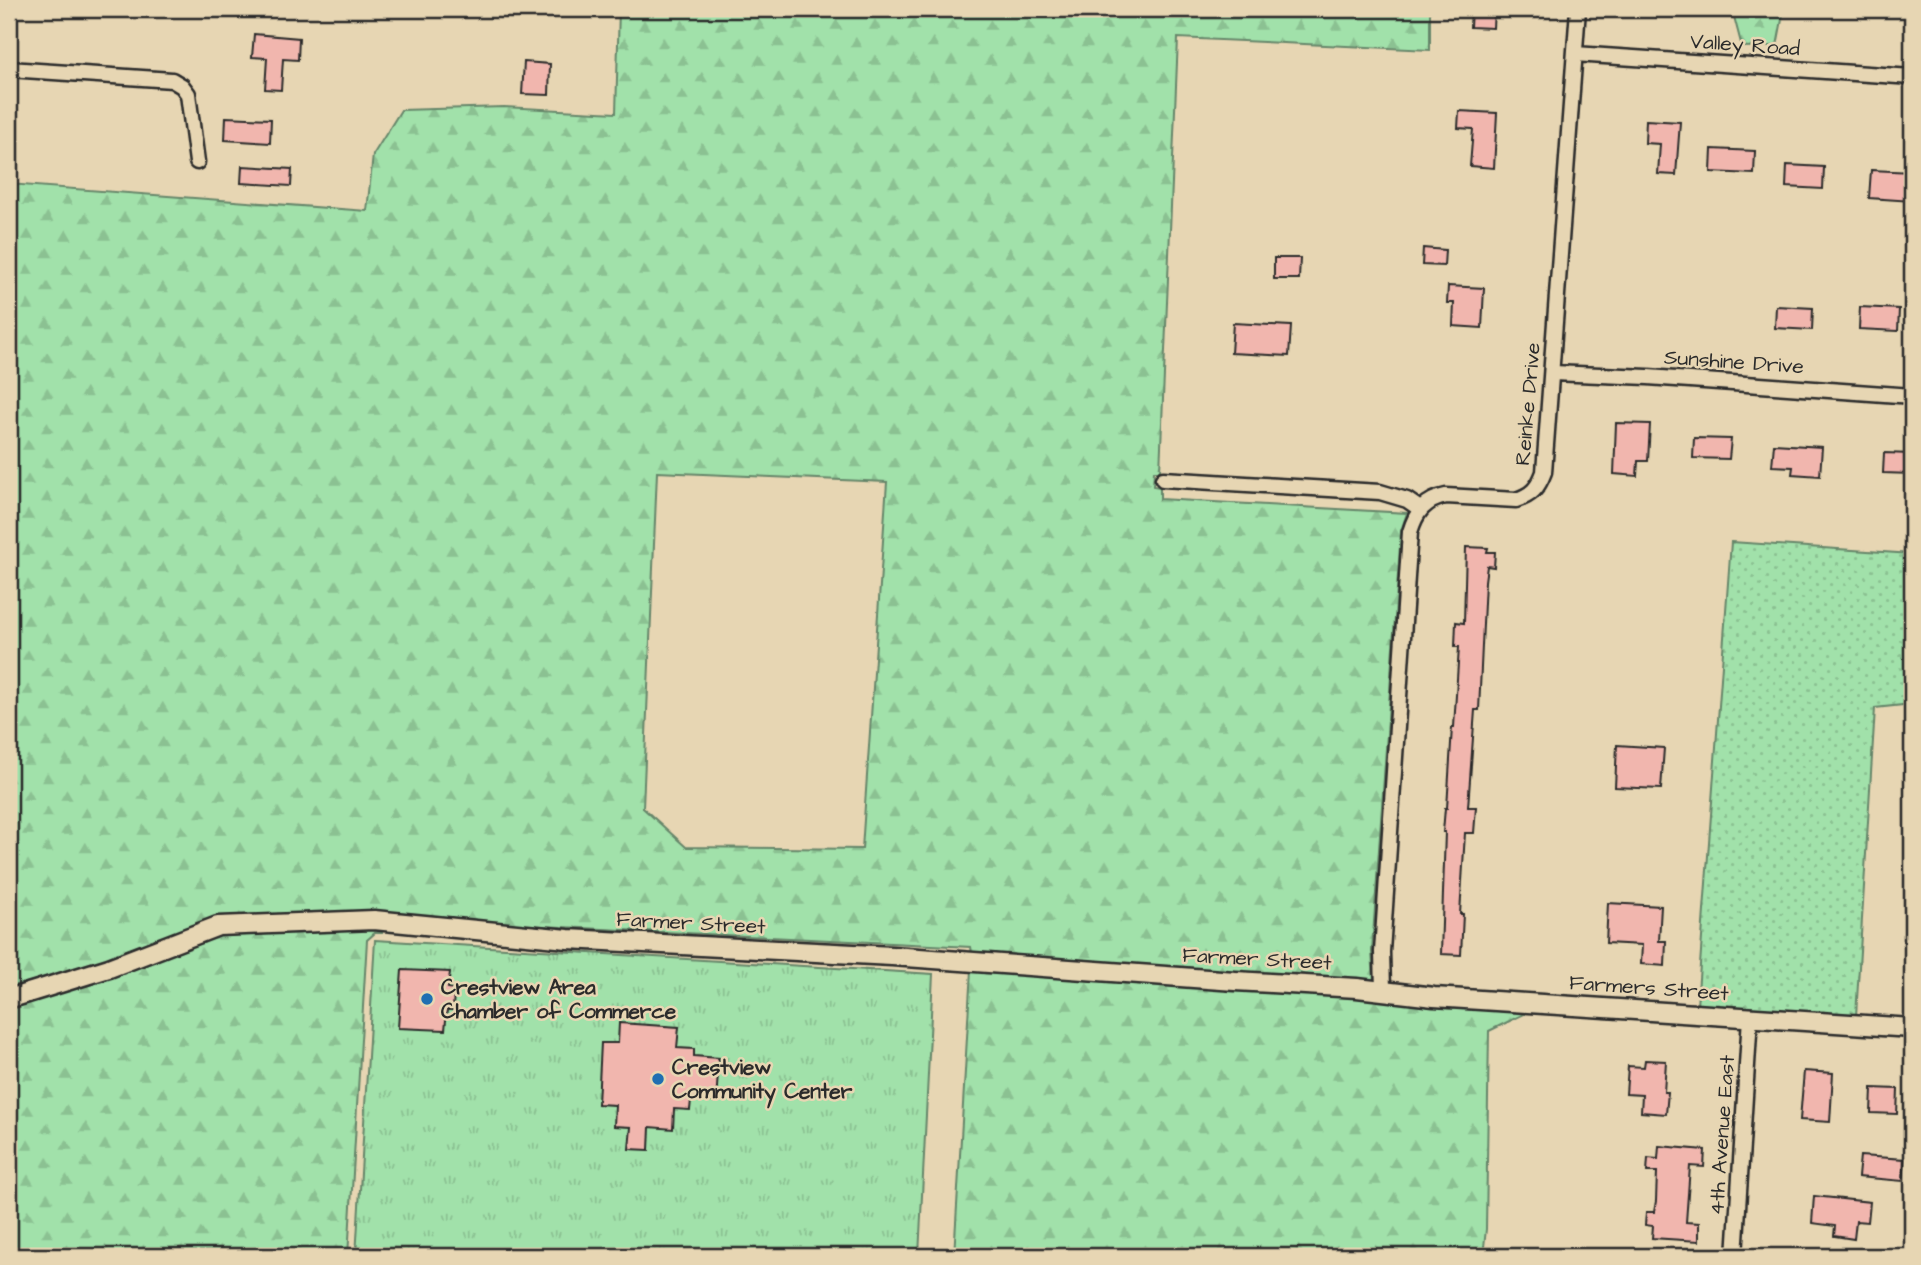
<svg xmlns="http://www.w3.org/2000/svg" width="1921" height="1265" viewBox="0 0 1921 1265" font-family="'Architects Daughter',sans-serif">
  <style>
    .grass { fill: url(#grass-dots); stroke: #66866a; stroke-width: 2 }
    .forest { fill: url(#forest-firs); stroke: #66866a; stroke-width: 2; fill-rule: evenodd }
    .park { fill: url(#park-tufts); stroke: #66866a; stroke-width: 2 }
    .building { fill: #f1b6ae; stroke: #2b2b2b; stroke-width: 2 }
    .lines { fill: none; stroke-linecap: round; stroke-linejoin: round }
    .minor-casing { stroke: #2b2b2b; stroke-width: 19 }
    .tertiary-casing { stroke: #2b2b2b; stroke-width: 23 }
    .minor { stroke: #e7d6b3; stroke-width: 14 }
    .tertiary { stroke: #e7d6b3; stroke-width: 18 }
    .poi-dot { fill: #1f6fb2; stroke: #e7d6b3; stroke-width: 2.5 }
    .labels { text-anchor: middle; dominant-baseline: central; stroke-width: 5; stroke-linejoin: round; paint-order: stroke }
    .street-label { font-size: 21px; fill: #2b2b2b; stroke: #e7d6b3 }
    .poi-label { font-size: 21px; font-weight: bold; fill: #2b2b2b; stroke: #e7d6b3; text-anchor: start }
  </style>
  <defs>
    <pattern id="grass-dots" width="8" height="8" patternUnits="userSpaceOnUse" patternTransform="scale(1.75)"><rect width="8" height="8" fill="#a1e1aa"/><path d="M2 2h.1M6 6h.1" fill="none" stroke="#8bc192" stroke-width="1.8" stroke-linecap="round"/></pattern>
    <pattern id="forest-firs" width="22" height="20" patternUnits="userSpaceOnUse" patternTransform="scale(1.75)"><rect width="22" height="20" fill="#a1e1aa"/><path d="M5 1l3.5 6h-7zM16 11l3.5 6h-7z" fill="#8bc192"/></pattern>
    <pattern id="park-tufts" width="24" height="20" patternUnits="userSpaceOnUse" patternTransform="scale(1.75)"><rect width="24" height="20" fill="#a1e1aa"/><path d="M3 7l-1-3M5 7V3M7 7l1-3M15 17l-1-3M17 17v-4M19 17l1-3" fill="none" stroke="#8bc192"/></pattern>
  </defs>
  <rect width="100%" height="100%" fill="#e7d6b3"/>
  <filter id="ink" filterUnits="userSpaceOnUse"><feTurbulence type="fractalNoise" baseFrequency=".0143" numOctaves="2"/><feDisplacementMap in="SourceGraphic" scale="14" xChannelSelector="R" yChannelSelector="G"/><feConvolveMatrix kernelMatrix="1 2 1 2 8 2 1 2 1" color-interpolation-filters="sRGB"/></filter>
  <g filter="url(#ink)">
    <path class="grass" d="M1731,542L1912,554V704L1875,708L1856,1016L1697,1006Z"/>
    <path class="forest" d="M619,9H1430V50L1178,38L1160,471H1154L1153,486L1160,487V499L1407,513L1401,531L1372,951L1374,982L972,954L971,947L482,923L214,919L106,960L9,988V542L13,481L9,480V184L367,211L373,155L401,110L504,107L616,113ZM657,472L887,482L862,849L686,847L643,808Z
      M1732,9H1784L1777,46L1742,47Z
      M374,928L382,929V933H375L367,940L348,1256H9V1004L221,934Z
      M971,970L1356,996L1524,1010V1014L1489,1031L1486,1229L1483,1256H954Z"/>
    <path class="park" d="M375,940L933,974L919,1256H356Z"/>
    <path class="building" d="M1471,9H1494L1493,28L1470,27Z
      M254,34L299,38L298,60L283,59L281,90L265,89L267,58L252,57Z
      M524,62L550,64L549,95L522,94Z
      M1459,111L1497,113L1494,168L1470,166L1473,129L1458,128Z
      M226,117L271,119L270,143L225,140Z
      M1646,120L1680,122L1676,175L1658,174L1660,144L1645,143Z
      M1712,149L1755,151L1754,174L1711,172Z
      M1787,165L1824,167L1823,189L1786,187Z
      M242,166L292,169L291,186L241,183Z
      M1871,170L1912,172V201L1869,198Z
      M1423,248L1445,250L1444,266L1422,265Z
      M1274,258H1300L1299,279H1274Z
      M1448,286L1484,288L1482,328L1453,326L1454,303H1447Z
      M1776,306L1813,308L1812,330L1775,328Z
      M1860,307L1899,309L1898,331L1859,329Z
      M1233,323L1291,326L1289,356L1231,353Z
      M1616,423L1650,424L1648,461H1638L1637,476L1614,474Z
      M1694,438L1731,439L1729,459L1693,458Z
      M1774,444L1822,447L1820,476L1792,474L1793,467L1772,466Z
      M1884,453L1912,454V474L1883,473Z
      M1466,547L1488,548L1487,552H1495L1494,567L1487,566L1485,581L1479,710H1475L1468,807H1476L1474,833H1465L1460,914H1463L1461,955L1441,954L1445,832H1443L1445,808H1447L1452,727H1454L1459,647H1455L1456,622L1464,623Z
      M1617,745L1664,748L1661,789L1615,787Z
      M1608,903L1661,906L1659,941H1666L1665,966L1641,964L1642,945L1606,943Z
      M402,970L450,972L448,988L454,989L453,1010H447L445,1030L398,1028Z
      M619,1023L679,1027L677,1048L694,1049V1056L719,1058L716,1102L691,1100L690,1110L674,1109L673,1129L650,1127L649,1150L629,1149L631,1127L614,1126L615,1105L598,1104L601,1043H618Z
      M1645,1060L1666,1061L1664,1092H1668L1666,1114L1641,1112L1642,1095L1626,1094L1628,1066L1644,1067Z
      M1804,1071L1833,1073L1830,1122L1800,1120Z
      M1872,1088L1898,1089L1897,1114L1871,1113Z
      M1659,1146L1705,1150L1704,1167L1690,1166L1686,1222L1699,1223V1241L1652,1238L1653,1226L1645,1225L1646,1212H1654L1656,1201L1657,1172H1647L1648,1158L1658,1159Z
      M1860,1156L1905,1159L1903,1181L1858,1177Z
      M1814,1196L1870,1202L1868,1222L1856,1221L1854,1239L1834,1236L1835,1226L1812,1223Z"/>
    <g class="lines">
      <defs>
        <path id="minor" d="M1575,54L1912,77
          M9,69L172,80L182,86L188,94L197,162
          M1553,373L1648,377L1912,396
          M1163,479L1380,492L1407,500L1420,509
          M1383,990L1382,952L1410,532C1416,512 1425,500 1446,496L1516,500C1532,495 1538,488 1544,472L1578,9
          M1735,1256L1750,1017"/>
        <path id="tertiary" d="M9,996L15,997L109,968L218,926L374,920L568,939L892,956L1235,981L1357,988L1434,997L1912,1028"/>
      </defs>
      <use href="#minor" class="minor-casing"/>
      <use href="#tertiary" class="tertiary-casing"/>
      <use href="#minor" class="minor"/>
      <use href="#tertiary" class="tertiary"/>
    </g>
  </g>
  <g class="poi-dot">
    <circle cx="427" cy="999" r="7"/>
    <circle cx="658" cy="1079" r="7"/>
  </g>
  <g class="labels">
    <g class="street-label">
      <text transform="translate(1745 45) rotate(4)">Valley Road</text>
      <text transform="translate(1734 362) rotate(4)">Sunshine Drive</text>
      <text transform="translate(1528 404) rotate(-85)">Reinke Drive</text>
      <text transform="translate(691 923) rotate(3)">Farmer Street</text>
      <text transform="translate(1257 959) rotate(3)">Farmer Street</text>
      <text transform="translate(1649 988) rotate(4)">Farmers Street</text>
      <text transform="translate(1722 1135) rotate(-86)">4th Avenue East</text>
    </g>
    <g class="poi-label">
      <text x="441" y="987">Crestview Area<tspan x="441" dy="24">Chamber of Commerce</tspan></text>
      <text x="672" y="1067">Crestview<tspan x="672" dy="24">Community Center</tspan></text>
    </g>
  </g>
  <rect width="1921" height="1265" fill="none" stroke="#e7d6b3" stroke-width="35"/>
  <rect x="18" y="18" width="1886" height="1230" fill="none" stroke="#2b2b2b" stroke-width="2.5" filter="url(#ink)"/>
</svg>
